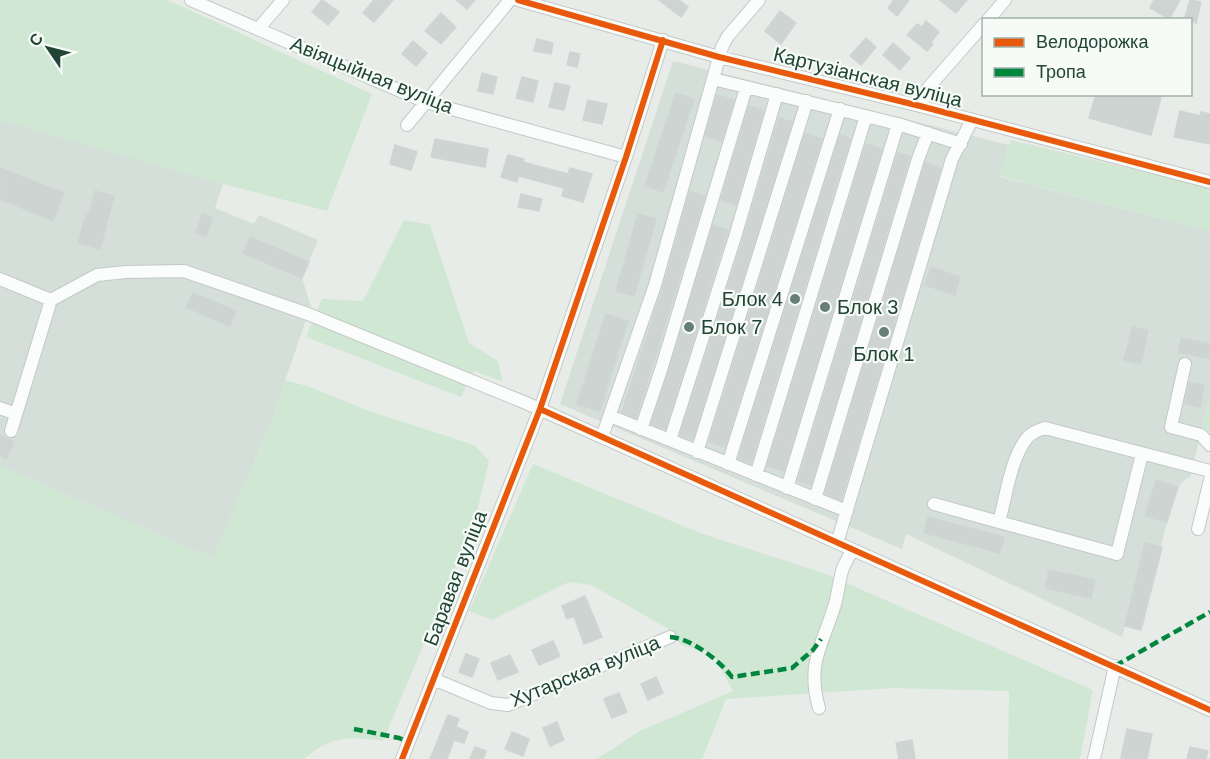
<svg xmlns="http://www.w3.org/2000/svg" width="1210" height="759" viewBox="0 0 1210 759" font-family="Helvetica,sans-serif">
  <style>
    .built { fill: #d4dfd9 }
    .green { fill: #cfe7d3 }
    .building { fill: #cdd4d1; stroke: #cfd5d2; stroke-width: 1.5 }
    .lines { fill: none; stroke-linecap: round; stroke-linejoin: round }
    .minor-casing { stroke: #c4c9c6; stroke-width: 14 }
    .minor { stroke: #fbfcfc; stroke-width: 12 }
    .quiet { stroke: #00873e; stroke-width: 4.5; stroke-dasharray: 9 4.5; stroke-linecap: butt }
    .cycleway-casing { stroke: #f6fbf8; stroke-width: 10 }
    .cycleway { stroke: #e8590c; stroke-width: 6 }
    .poi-dot { fill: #667f75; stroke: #f6fbf8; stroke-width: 2 }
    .labels { text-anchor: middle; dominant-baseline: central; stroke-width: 4.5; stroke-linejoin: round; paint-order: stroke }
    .street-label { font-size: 20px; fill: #214436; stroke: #f6fbf8 }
    .poi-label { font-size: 20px; fill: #214436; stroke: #f6fbf8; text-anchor: start }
  </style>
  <rect width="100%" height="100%" fill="#e7ece9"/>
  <path class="built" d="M673,61L1009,145L1000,177L1210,231V394L1190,478H1187L1178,487L1155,481L1145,515L1167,522L1141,630L1125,626L1122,637L906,534L902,549L560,404Z
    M0,120L223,184L215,208L254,224L259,215L318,240L302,278L311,307L308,314L271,422L213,558L0,466Z"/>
  <path class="green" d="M0,0H168L372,94L327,211L223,184L0,120Z
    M1011,140L1210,188V231L999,176Z
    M404,220L430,225L469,343L498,361L503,382L474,371L461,397L306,337L322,299L363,301Z
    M285,380L310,387L369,411L474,445L489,461L477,512L442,601L383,741C348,736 332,736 304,759H0V466L213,558L271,422Z
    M1210,394V433L1202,428Z
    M533,464L700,533L823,573L1093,690L1080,759H1008L1009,691L893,688L726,699L702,759H597L638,732L733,691L712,653L681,645L669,629L591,585L569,582L492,620L469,611Z"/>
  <path class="building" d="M322,0L339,12L328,25L312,12Z
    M374,0H393L374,22L363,13Z
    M456,0H475L467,9Z
    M659,0H679L688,7L681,17Z
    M894,0H909L897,16L888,8Z
    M940,0H967L956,13Z
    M1154,0H1180L1169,19L1150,8Z
    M1190,0L1201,2L1196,23L1191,20H1184Z
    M780,11L796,23L781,44L765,31Z
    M441,13L456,27L441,44L425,31Z
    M926,21L939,32L931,42L933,44L927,51L907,35L917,24L922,27Z
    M866,38L876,47L861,65L850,56Z
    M537,39L553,43L551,54L534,51Z
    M413,41L427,53L416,66L402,54Z
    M893,43L910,58L900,70L883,55Z
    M570,52L580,54L577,67L567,65Z
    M482,73L497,77L493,94L478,91Z
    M522,77L538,81L533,102L516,98Z
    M555,83L570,86L564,110L549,107Z
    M676,93L694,99L663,192L645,186Z
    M1096,94L1111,98L1112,94H1162L1151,135L1089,118Z
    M717,95L734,100L721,141L705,136Z
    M588,100L607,104L602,124L583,120Z
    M749,106L764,110L736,205L721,200Z
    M1180,111L1200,116L1201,112L1210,114V144L1174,137Z
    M779,118L792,122L693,439L680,435L743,240Z
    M805,134L822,139L725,447L709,442Z
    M840,135L850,139L751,463L738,459Z
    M435,139L488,149L485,167L431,157Z
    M866,144L882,149L784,471L767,466Z
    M395,145L417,152L411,170L390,164Z
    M898,153L910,156L811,485L798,481Z
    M508,155L524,159L523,162L568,174L570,168L592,174L583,202L562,196L564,188L519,176L517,182L501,177Z
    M925,163L941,168L841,500L825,493Z
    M0,168L64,193L53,221L0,199Z
    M95,191L114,196L100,249L78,243L86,214L89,215Z
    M690,191L705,196L636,418L622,412L663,287Z
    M521,194L542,199L539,211L518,207Z
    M202,214L212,218L206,237L196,233Z
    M638,214L656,219L634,296L616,291Z
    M713,225L728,230L665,429L651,424Z
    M250,237L309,262L302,278L243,253Z
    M931,267L960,277L955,295L925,285Z
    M193,293L236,311L229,326L186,307Z
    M606,314L628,321L600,411L577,404Z
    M1132,327L1148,330L1141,364L1124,360Z
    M1181,338L1210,344V359L1178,352Z
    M1189,383L1204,385L1200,407L1185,404Z
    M0,436L14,442L6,459L0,455Z
    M1156,480L1178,487L1167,522L1145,516Z
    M928,517L1004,537L1000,553L924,533Z
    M1145,543L1162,547L1141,630L1125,626Z
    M1049,570L1095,580L1091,598L1045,588Z
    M585,596L602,637L584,644L574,616L567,619L562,606Z
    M553,641L560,656L539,665L532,650Z
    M466,654L479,659L472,677L459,672Z
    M510,655L518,672L498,680L491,663Z
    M656,677L663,693L648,700L641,684Z
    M619,693L627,712L612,718L604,699Z
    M448,715L459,719L456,727L468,732L464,743L454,740L447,759H430Z
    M557,722L564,740L550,746L543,728Z
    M1127,729L1152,734L1147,759L1121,758Z
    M512,732L529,739L523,756L505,749Z
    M912,740L915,759H899L896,743Z
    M475,747L486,751L483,759H470Z
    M1190,747L1208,751L1206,759H1187Z"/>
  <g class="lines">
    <defs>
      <path id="minor" d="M191,0L426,102L626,157
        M518,0L719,57L920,106L1210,182
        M988,20L1005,0
        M258,29L283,0
        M713,79L898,124L787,488
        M920,106L928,88L984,24
        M898,124L961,144
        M407,125L510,0
        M0,279L51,300L97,275L126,272L184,271L308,314L526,403L1210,710
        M1185,364L1171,427L1201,435L1210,445
        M0,408L16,414
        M610,416L847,511
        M641,429L661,370L746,88
        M11,431L51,300
        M602,437L655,285L722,47L728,36L759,0
        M670,440L735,237L777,94
        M697,452L807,101
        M728,464L840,109
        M756,475L866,116
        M815,499L918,159L928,133
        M934,504L999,522C1006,497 1011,456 1028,437C1033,432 1038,430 1045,428L1210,471
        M999,522L1117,554L1142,454
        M1198,529L1210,480
        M837,543L952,159L972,120
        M433,679L491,703L508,705L670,637
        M819,708C806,662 823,645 835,604C838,593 839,582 842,571C844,564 849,557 852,550
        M402,759L540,409L626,157L663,40
        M1094,759L1115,666"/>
    </defs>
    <use href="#minor" class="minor-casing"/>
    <use href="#minor" class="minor"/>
    <path class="quiet" d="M670,637C691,638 720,661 732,677L792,668L813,650L821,639
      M1115,666L1210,612
      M354,729L399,738L409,742"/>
    <defs>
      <path id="cycleway" d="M518,0L719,57L920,106L1210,182
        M540,409L1210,710
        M402,759L540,409L626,157L663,40"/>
    </defs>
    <use href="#cycleway" class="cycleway-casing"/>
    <use href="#cycleway" class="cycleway"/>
  </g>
  <g class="poi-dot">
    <circle cx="795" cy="299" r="6"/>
    <circle cx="825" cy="307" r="6"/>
    <circle cx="689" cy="327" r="6"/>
    <circle cx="884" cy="332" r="6"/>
  </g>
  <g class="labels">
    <g class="street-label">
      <text transform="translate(372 75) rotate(22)">Авіяцыйная вуліца</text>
      <text transform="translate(868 77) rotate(14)">Картузіанская вуліца</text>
      <text transform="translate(455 578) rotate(-69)">Баравая вуліца</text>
      <text transform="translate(585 671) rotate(-22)">Хутарская вуліца</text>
    </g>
    <g class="poi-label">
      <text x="783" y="299" text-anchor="end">Блок 4</text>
      <text x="837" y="307">Блок 3</text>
      <text x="701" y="327">Блок 7</text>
      <text x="884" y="354" text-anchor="middle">Блок 1</text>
    </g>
  </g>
  <rect x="982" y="18" width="210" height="78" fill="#f6fbf8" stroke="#a1b2aa" stroke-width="1.5"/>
  <rect x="994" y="38" width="30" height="9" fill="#e8590c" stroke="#a1b2aa" stroke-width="1.5"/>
  <text x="1036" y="48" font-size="18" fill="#214436">Велодорожка</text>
  <rect x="994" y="68" width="30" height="9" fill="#00873e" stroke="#a1b2aa" stroke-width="1.5"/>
  <text x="1036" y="78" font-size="18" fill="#214436">Тропа</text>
  <g transform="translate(48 48) rotate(305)" stroke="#f6fbf8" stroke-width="4.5" paint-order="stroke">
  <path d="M0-4.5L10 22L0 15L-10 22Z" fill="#214436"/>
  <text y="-9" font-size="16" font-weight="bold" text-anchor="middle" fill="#214436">С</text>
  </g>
</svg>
